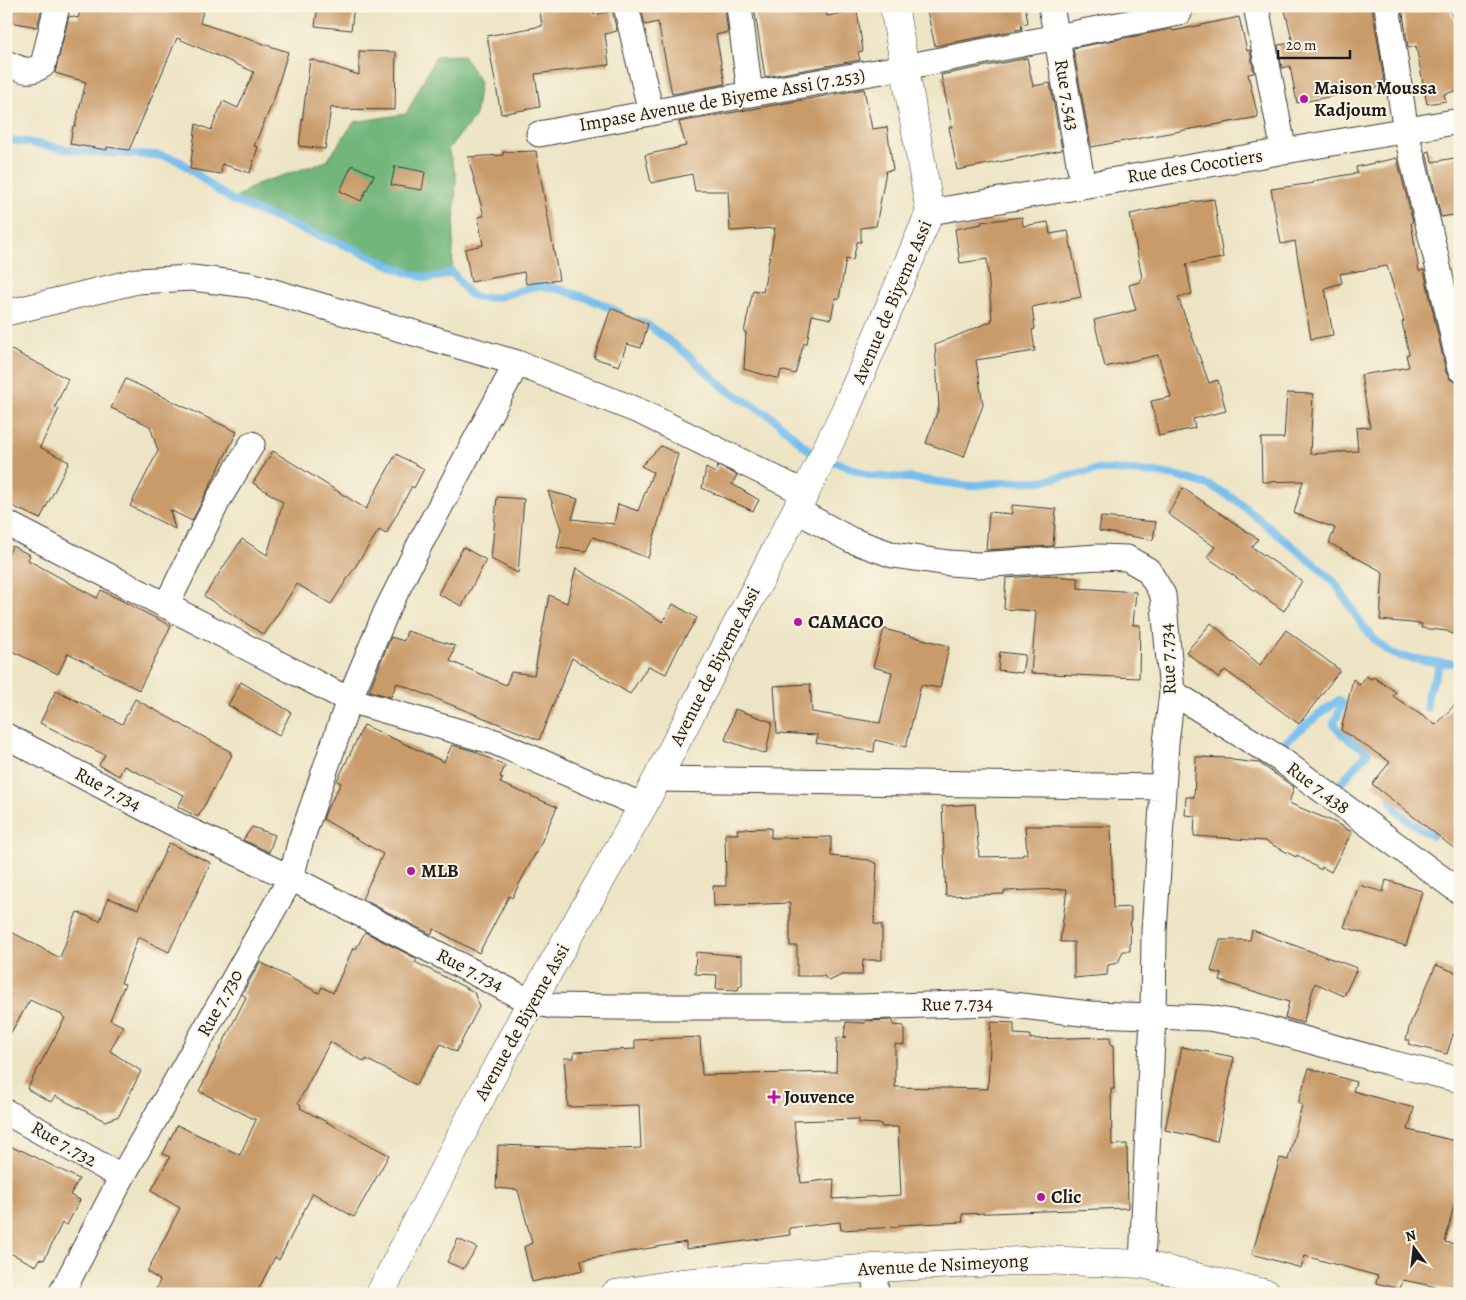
<svg xmlns="http://www.w3.org/2000/svg" width="1466" height="1300" viewBox="0 0 1466 1300" font-family="Alegreya,serif">
  <style>
    .forest { fill: #72b67b; stroke: #47694c }
    .lines { fill: none; stroke-linecap: round; stroke-linejoin: round }
    .stream { stroke: #75bded; stroke-width: 8 }
    .building { fill: #c99b6a; fill-rule: evenodd }
    .minor-casing { stroke: #3b3a35; stroke-width: 27 }
    .major-casing { stroke: #3b3a35; stroke-width: 29 }
    .minor { stroke: #fff; stroke-width: 25 }
    .major { stroke: #fff; stroke-width: 28 }
    .poi-dot { fill: #b5179e; stroke: #fcf5e5; stroke-width: 2 }
    .labels { text-anchor: middle; dominant-baseline: central; stroke-width: 4; stroke-linejoin: round; paint-order: stroke }
    .poi-label { font-size: 19px; font-weight: bold; fill: #1c1c1c; stroke: #fcf5e5; text-anchor: start }
    .street-label { font-size: 19px; fill: #1c1c1c; stroke: #fcf5e5 }
  </style>
  <rect width="100%" height="100%" fill="#fcf5e5"/>
  <filter id="ink" filterUnits="userSpaceOnUse"><feTurbulence type="fractalNoise" baseFrequency=".02" numOctaves="2"/><feDisplacementMap in="SourceGraphic" scale="10" xChannelSelector="R" yChannelSelector="G"/><feConvolveMatrix kernelMatrix="1 2 1 2 8 2 1 2 1" color-interpolation-filters="sRGB"/></filter>
  <filter id="wash" filterUnits="userSpaceOnUse"><feTurbulence type="fractalNoise" baseFrequency=".0096" numOctaves="4" result="noise"/><feDisplacementMap in="SourceGraphic" scale="20" xChannelSelector="R" yChannelSelector="G"/><feGaussianBlur stdDeviation="1.12" result="paint"/><feColorMatrix in="noise" values="0 0 0 0 0 0 0 0 0 0 0 0 0 0 0 0 0 1.4 0 .05"/><feComposite in="paint" operator="in"/></filter>
  <g filter="url(#wash)">
    <rect width="100%" height="100%" fill="#ede4c5"/>
    <path class="forest" d="M463,55L480,82L475,117L448,149L456,176L452,272L441,276L427,278L408,273L340,243L318,236L232,200L257,184L327,161L354,122L406,114L436,56Z"/>
    <g class="lines">
      <path class="stream" d="M6,140L26,142L64,149L105,153L157,155L171,158L181,162L217,190L232,200L318,236L340,243L408,273L427,278L441,276L452,272L469,294L480,298L499,297L535,286L559,289L590,299L619,312
        M638,321L648,325L689,356L726,389L772,417L811,452L870,476L909,478L969,486L1004,482L1041,481L1094,470H1115L1160,473L1186,478L1211,486L1236,500L1319,568L1335,583L1361,623L1375,640L1391,653L1398,656L1441,663H1456L1460,665
        M1427,708L1428,693L1441,663
        M1275,750L1321,713L1339,700L1342,703C1341,711 1336,716 1334,724L1342,734L1368,752L1334,791
        M1399,793L1393,795L1390,798C1396,816 1418,826 1432,836"/>
    </g>
    <g id="blocks">
      <path class="building" d="M6,6L42,8L37,27L6,21Z
        M82,6H204L200,23L288,52L273,102L254,146L258,147L250,173L222,164L221,174L190,169L196,124L211,130L223,101L238,108L254,72L177,38L129,150L107,147V150L70,144L73,126H75L86,82L55,73L69,16L78,18Z
        M318,6H354L351,30L315,26Z
        M539,6H593L594,15L612,11L617,31L605,34L609,65L535,74L540,107L501,114L487,36L542,26Z
        M641,6H720L721,10L725,9L728,32L716,35L725,84L672,94L658,22L645,25Z
        M754,6H825L827,16L857,11L863,51L858,52L860,60L765,77Z
        M926,6H1025L1028,23L1021,25L1022,29L935,46Z
        M1284,6H1372L1385,86L1297,103L1290,66L1282,68L1278,45L1293,43Z
        M1402,6H1448L1460,35V90L1444,94L1446,101L1427,104L1416,46L1408,48Z
        M1239,17L1247,51L1250,50L1254,73L1248,74L1258,117L1091,147L1073,48L1172,29L1173,31Z
        M359,51L396,52L395,110L337,109L331,107L325,149L299,146L310,59L359,75Z
        M1027,58L1033,86L1050,83L1062,150L957,170L949,127H952L941,75Z
        M864,89L872,129L887,127L893,170L886,171L876,226L861,228V242H857L853,260L846,259L839,299L835,298L831,319L812,315L807,343H804L795,374L781,370L779,379L744,369L746,332H744L753,290L763,292L775,228L730,231L728,191H695L692,174L651,183L645,155L686,146L679,122Z
        M536,151L559,280L526,284L524,272L471,282L465,249L483,245L478,217L484,216L468,157L503,155V152Z
        M1430,151L1432,162L1460,157V214L1441,217L1426,152Z
        M1397,158L1413,222L1411,223L1419,271L1424,270L1446,372L1450,379L1455,382L1460,383V469L1456,470L1460,491V638L1447,631L1421,628L1422,624L1380,620L1383,572L1329,543L1335,528L1294,513L1303,481L1262,482L1261,438H1284L1287,393L1313,394L1310,454L1358,451L1356,428L1370,427L1361,375L1409,367L1406,355L1409,354L1402,322L1404,321L1387,266L1340,274L1342,283L1325,288L1333,335L1311,339L1295,241L1281,244L1271,189L1314,183L1313,181L1357,173L1356,167Z
        M352,165L374,175L361,201L340,191Z
        M395,166L425,172L422,190L391,185Z
        M1214,199L1223,258L1186,264L1192,294L1178,297L1209,383L1218,380L1226,411L1193,419L1195,428L1159,436L1151,401L1171,397L1158,355L1105,367L1094,320L1136,310L1129,285L1140,282V279L1142,278L1130,214L1179,204Z
        M1022,217L1023,226L1048,222L1050,234L1068,231L1081,297L1032,307L1035,329L1032,330L1035,351L976,360L983,405L964,457L926,443L939,407L935,345L992,321L987,259L960,263L955,229L982,224L981,222Z
        M611,308L648,324L641,348L627,344L619,366L594,358Z
        M6,347L68,379L55,407L59,409L40,447L69,462L40,519L6,503Z
        M126,379L237,432L192,521L170,510L175,529L130,506L158,451L150,426L111,408Z
        M661,446L678,454L648,558L593,537L586,551L557,548L561,529L548,491L578,499L572,519L614,524L618,504L638,511L653,472L641,466Z
        M273,451L366,509L396,454L424,469L414,488L412,486L386,534L379,530L331,604L297,584L264,635L204,596L242,539L267,555L283,502L253,483Z
        M718,466L737,475L732,484L759,500L753,511L702,488L706,468L715,473Z
        M1183,488L1258,539L1252,547L1302,581L1284,611L1207,557L1215,547L1168,514Z
        M497,497L524,499L518,573L491,559Z
        M1012,505L1056,509L1053,546L986,550L989,512L1012,514Z
        M1101,517L1156,522L1153,540L1099,531Z
        M12,546L30,555L28,560L97,598L101,590L171,626L139,690L68,653L58,674L6,648V560Z
        M463,547L486,560L462,606L438,594Z
        M576,568L663,622L673,604L697,618L678,649L666,674L648,666L630,694L572,658L539,740L397,683L391,697L369,691L391,637L404,641L407,631L455,646L450,661L506,685L511,672L534,675L549,595L567,603Z
        M1050,575V576L1078,578V588L1136,592L1133,625H1140L1139,678L1031,673L1036,611L1004,609L1006,578Z
        M1211,623L1260,665L1286,630L1340,670L1299,724L1225,670L1218,678L1186,652Z
        M884,629L949,646L940,688L921,685L906,747L875,740L874,752L816,743L818,735L777,733L774,686L810,684L812,712L880,723L892,672L873,667Z
        M1000,652L1025,655L1022,673L998,670Z
        M1366,676L1371,679L1373,677L1396,692L1393,696L1436,725L1460,699V853L1372,784L1390,762L1341,730L1353,679L1360,685Z
        M241,682L291,712L279,736L228,705Z
        M56,690L122,724L135,699L231,752L230,754L232,755L198,817L178,807L184,795L124,766L119,776L99,765L105,755L40,723Z
        M735,709L772,722L766,754L725,740Z
        M364,725L444,762L452,745L474,751L505,766L500,777L503,778L500,783L557,807L536,854H535L512,898L509,896L479,953L434,929L431,934L362,899L383,854L323,819L327,809L341,783L337,781Z
        M1196,757L1231,758L1232,760L1259,763L1294,787L1289,803L1334,822L1352,832L1331,872L1322,867L1321,870L1297,855L1296,857L1265,841L1194,836L1195,816L1185,815L1186,797H1194Z
        M975,804L979,857L1023,856V854H1027L1025,826H1111L1113,908L1131,907L1130,951H1123L1118,963L1108,965L1107,975L1074,978V942H1060L1067,889L1004,891V894L946,896L942,806Z
        M252,827L275,835L269,852L243,840Z
        M771,828V838L831,837V856L869,860L877,864L874,924L882,925V960H863L862,975H842L829,981L824,976H797V946H790V903L714,906L713,886H726L725,834H738L737,829Z
        M169,843L211,863L169,952L138,937L121,983L125,984L110,1020L123,1026L110,1051L141,1071L119,1116L105,1121L55,1096L51,1102L27,1089L65,1018L62,1016V1015L30,1000L6,1041V929L60,958L77,912L100,921L108,898L138,909Z
        M1386,880L1422,891L1406,946L1344,927L1359,885L1383,892Z
        M1252,930L1357,968L1344,996L1315,983L1303,1023L1285,1018L1289,1002L1220,981L1222,974L1211,971L1220,940H1250Z
        M365,932L417,959L415,962L474,992L479,1007L456,1052L441,1044L416,1085L366,1059L365,1062L330,1042L298,1103L301,1105L300,1108L389,1155L354,1217L313,1193L279,1260L275,1257L256,1294H154L160,1280L147,1272L180,1208L151,1191L170,1157L163,1154L177,1125L240,1155L256,1120L199,1091L246,997L242,994L260,962L319,993L322,987L333,993L353,948L356,949Z
        M696,952L742,956V986H739L738,990L716,989L717,975L695,974Z
        M1436,965L1460,974V1043L1453,1034L1447,1054L1408,1044L1410,1040H1406L1410,1024Z
        M893,1020V1025L904,1026V1045L895,1044V1087L988,1089L991,1022L1014,1023V1034L1030,1035V1039L1110,1037L1111,1045H1113L1114,1089H1111L1112,1145L1127,1144L1128,1208L962,1214L963,1222L899,1225V1227L841,1230L840,1222L789,1228L790,1235L686,1249V1242L581,1260L583,1270L532,1282L524,1247L532,1243L518,1190L496,1188L498,1145L619,1149L641,1148L639,1105L568,1107L564,1058H574V1052L635,1049V1040L700,1037L702,1075L836,1072L837,1038L847,1037H844L846,1022L865,1023V1021ZM859,1119V1123L881,1124L882,1127H898L901,1195L833,1199L834,1179L801,1183L794,1121Z
        M1182,1047L1234,1057L1217,1141L1165,1130Z
        M1309,1068L1356,1082L1353,1091L1414,1108L1408,1130L1460,1142V1181L1445,1242L1460,1245V1292L1403,1280L1400,1289L1376,1283L1378,1276L1305,1256L1301,1268L1252,1254L1280,1158L1288,1160L1302,1105L1298,1103Z
        M6,1144L20,1151L21,1150L79,1179L70,1195L80,1200L67,1225L62,1223L44,1260L40,1259L36,1266L6,1251Z
        M458,1239L477,1248L463,1269L447,1262Z"/>
    </g>
  </g>
  <g filter="url(#ink)">
    <use href="#blocks" fill-opacity="0" stroke="#3b3a35" stroke-width="1"/>
    <g class="lines">
      <defs>
        <path id="minor" d="M626,6L651,113
          M739,6L750,94
          M1051,6L1083,185
          M1256,6L1284,152
          M1387,6L1406,132L1436,257L1460,369
          M6,63C21,69 28,75 43,65L57,6
          M539,134L750,94L905,67L1179,13L1177,6
          M930,212L1460,121
          M6,313L137,281L192,278L250,285L517,363L641,412L805,493
          M6,523L349,700L495,742L643,806
          M166,606L218,500L252,444
          M1172,692L1280,759L1460,892
          M6,736L173,823L291,878L531,1002L553,1006L613,1007H858L996,1003L1090,1014L1153,1016L1154,932L1166,743L1172,692L1163,595L1148,570L1127,558L1098,557L978,565L949,563L893,555L851,540L796,510
          M657,779L1163,787
          M6,1112L122,1177
          M1142,1264L1153,1016L1208,1018L1260,1027L1387,1062L1460,1080
          M874,1268L876,1294
          M61,1294L122,1177L291,878L300,843L349,700L387,610L421,542L517,363"/>
        <path id="major" d="M380,1294L469,1120L531,1002L643,806L805,493L845,411L930,212L894,6
          M615,1294L681,1283L874,1268L1040,1260L1142,1264L1268,1294"/>
      </defs>
      <use href="#minor" class="minor-casing"/>
      <use href="#major" class="major-casing"/>
      <use href="#minor" class="minor"/>
      <use href="#major" class="major"/>
    </g>
  </g>
  <g class="poi-dot">
    <circle cx="1304" cy="99" r="5"/>
    <circle cx="798" cy="622" r="5"/>
    <circle cx="411" cy="871" r="5"/>
    <path d="M771.5 1089.5h5v5h5v5h-5v5h-5v-5h-5v-5h5z"/>
    <circle cx="1041" cy="1197" r="5"/>
  </g>
  <g class="labels">
    <g class="poi-label">
      <text x="1314" y="88">Maison Moussa<tspan x="1314" dy="22">Kadjoum</tspan></text>
      <text x="808" y="622">CAMACO</text>
      <text x="421" y="871">MLB</text>
      <text x="784" y="1097">Jouvence</text>
      <text x="1051" y="1197">Clic</text>
    </g>
    <g class="street-label">
      <text transform="translate(1067 95) rotate(80)">Rue 7.543</text>
      <text transform="translate(722 100) rotate(-10)">Impase Avenue de Biyeme Assi (7.253)</text>
      <text transform="translate(1195 166) rotate(-9)">Rue des Cocotiers</text>
      <text transform="translate(892 302) rotate(-67)">Avenue de Biyeme Assi</text>
      <text transform="translate(1168 659) rotate(-93)">Rue 7.734</text>
      <text transform="translate(715 666) rotate(-63)">Avenue de Biyeme Assi</text>
      <text transform="translate(1318 788) rotate(37)">Rue 7.438</text>
      <text transform="translate(108 789) rotate(28)">Rue 7.734</text>
      <text transform="translate(470 970) rotate(27)">Rue 7.734</text>
      <text transform="translate(220 1003) rotate(-61)">Rue 7.730</text>
      <text transform="translate(957 1004) rotate(-1)">Rue 7.734</text>
      <text transform="translate(522 1022) rotate(-61)">Avenue de Biyeme Assi</text>
      <text transform="translate(64 1144) rotate(30)">Rue 7.732</text>
      <text transform="translate(943 1265) rotate(-3)">Avenue de Nsimeyong</text>
    </g>
  </g>
  <rect width="1466" height="1300" fill="none" stroke="#fcf5e5" stroke-width="25"/>
  <g transform="translate(1414 1248) rotate(345)" stroke="#fcf5e5" stroke-width="4" paint-order="stroke">
  <path d="M0-4L9 19L0 12L-9 19Z" fill="#1c1c1c"/>
  <text y="-8" font-size="14" font-weight="bold" text-anchor="middle" fill="#1c1c1c">N</text>
  </g>
  <path d="M1278 50v8h72v-8" fill="none" stroke="#1c1c1c" stroke-width="2.5"/>
  <text x="1286" y="50" font-size="15" fill="#1c1c1c" stroke="#fcf5e5" stroke-width="4" paint-order="stroke">20 m</text>
</svg>
